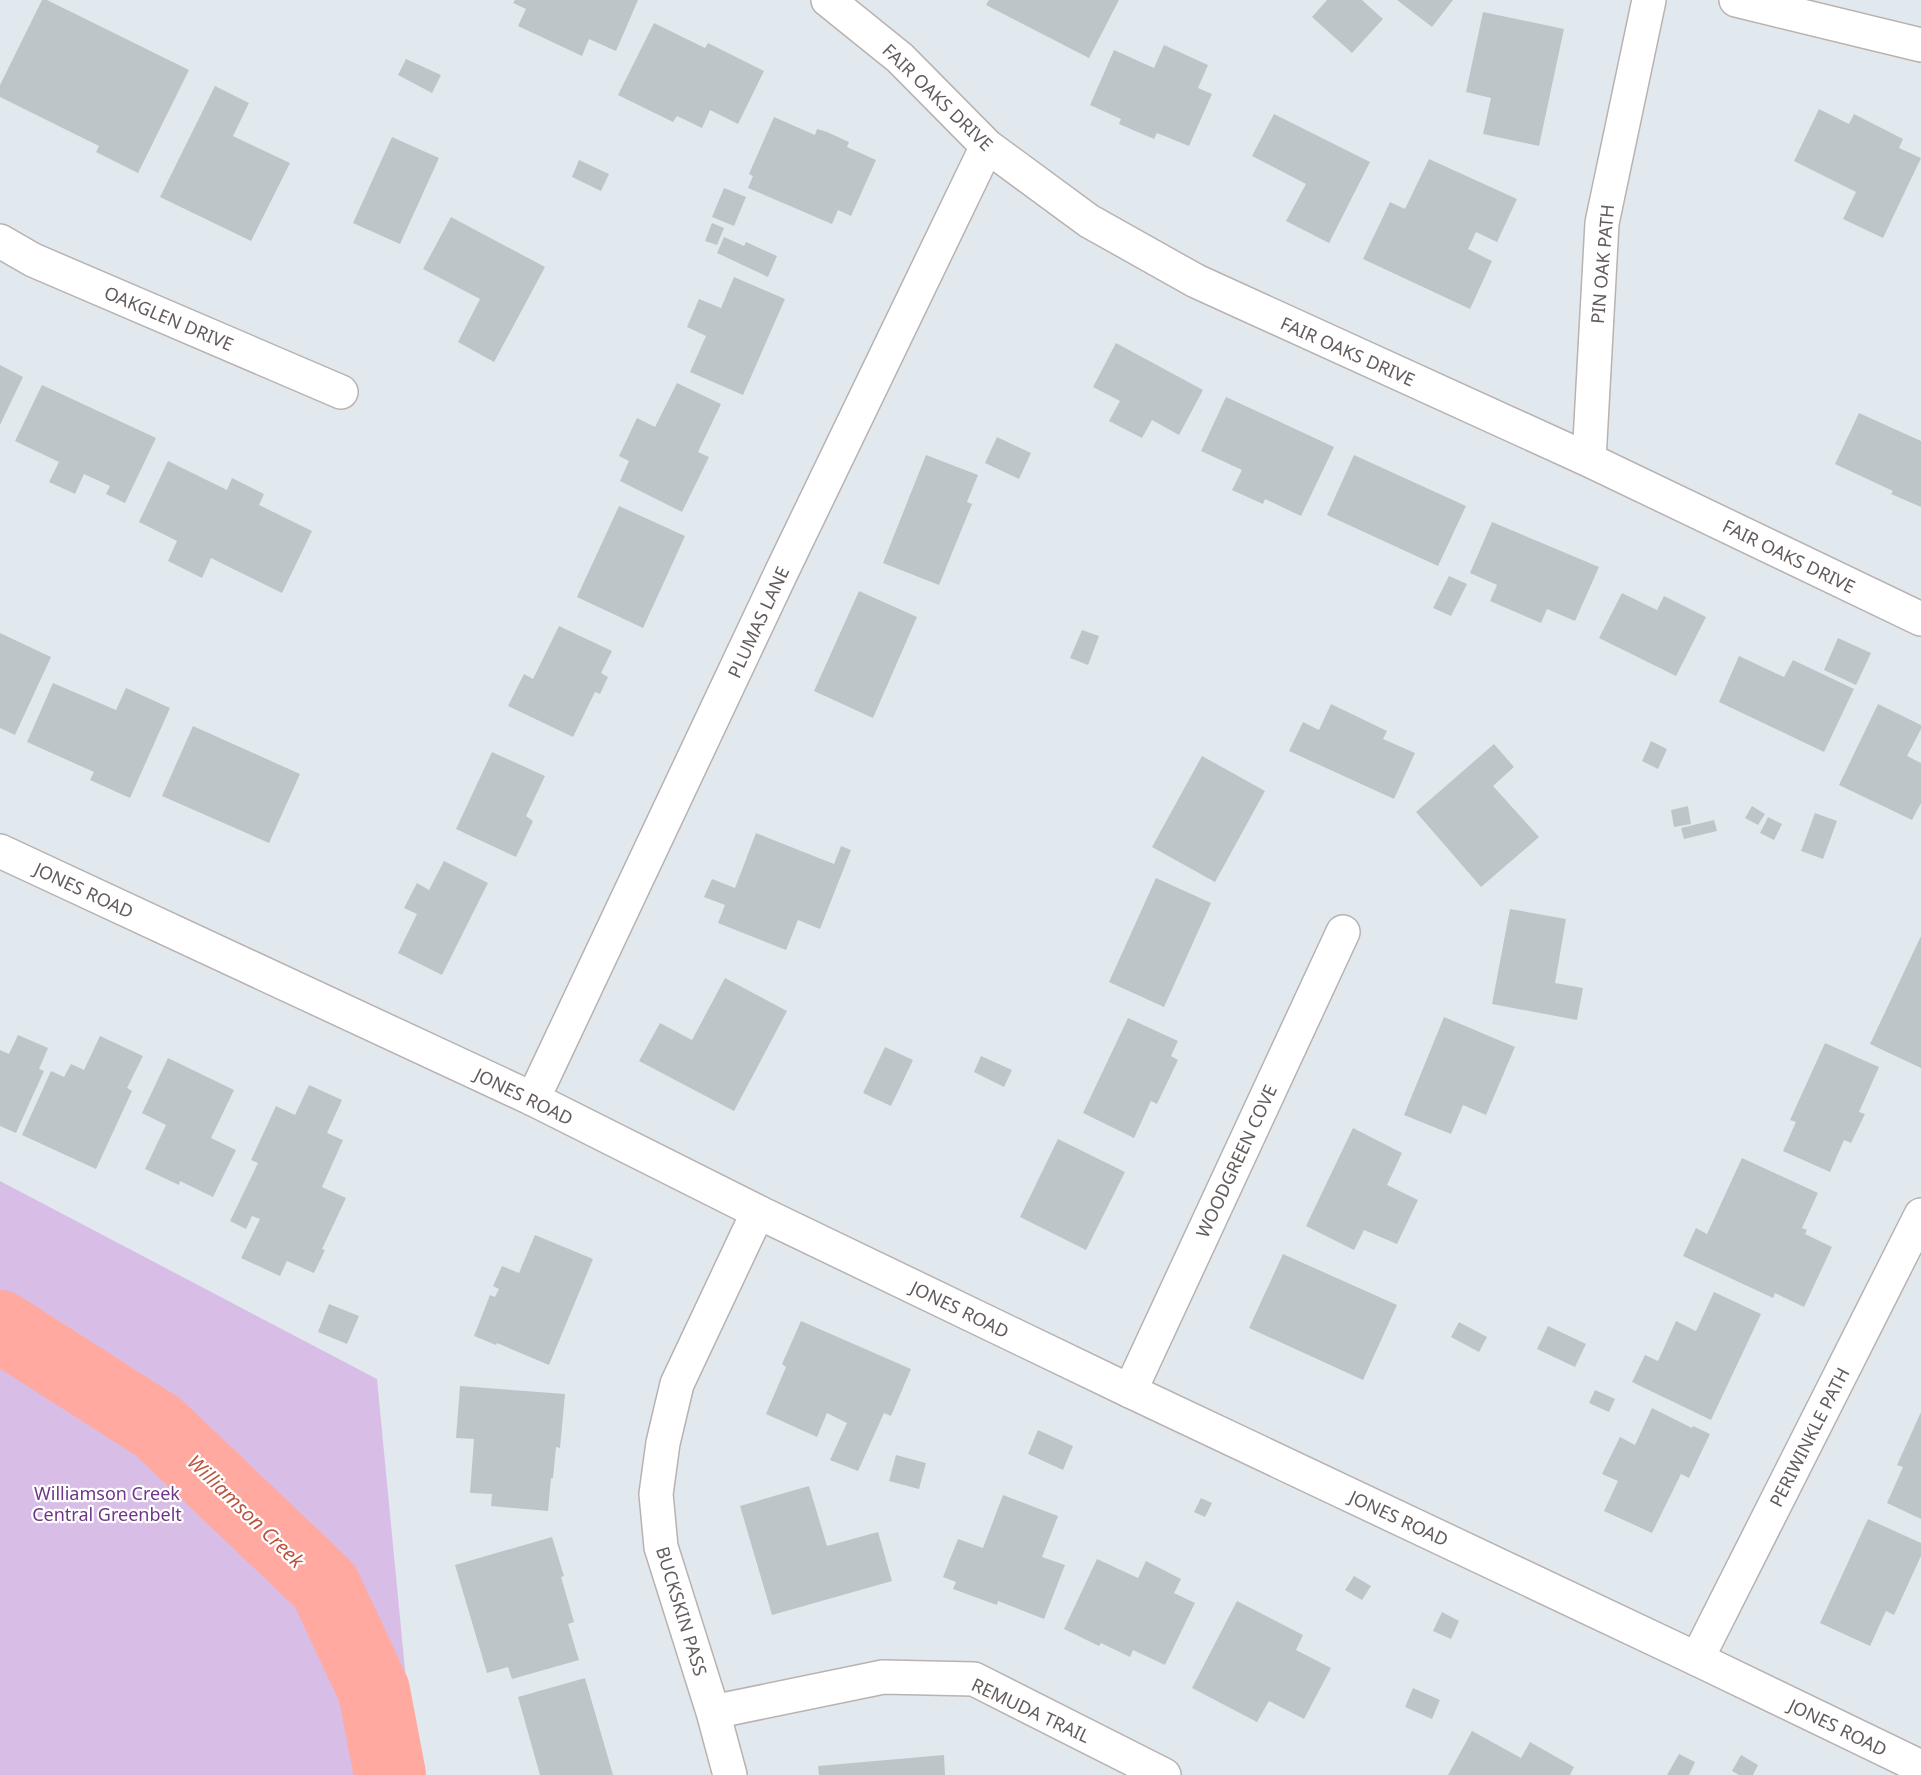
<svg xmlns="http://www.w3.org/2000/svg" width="1921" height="1775" viewBox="0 0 1921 1775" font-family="'Noto Sans',sans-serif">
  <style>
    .green { fill: #d8bee6 }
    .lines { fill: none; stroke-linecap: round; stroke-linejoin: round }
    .river { stroke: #ffa9a1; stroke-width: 72 }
    .building { fill: #bec5c9 }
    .minor-casing { stroke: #b8b2b0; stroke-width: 36 }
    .tertiary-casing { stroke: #b8b2b0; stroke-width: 36 }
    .minor { stroke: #fff; stroke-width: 33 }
    .tertiary { stroke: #fff; stroke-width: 33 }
    .labels { text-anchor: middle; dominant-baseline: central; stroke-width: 4.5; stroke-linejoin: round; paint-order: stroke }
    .street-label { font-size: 18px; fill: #635c5b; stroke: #fff }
    .park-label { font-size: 18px; fill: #6f3589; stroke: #fff }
    .water-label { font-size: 20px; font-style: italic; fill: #bb5440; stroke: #fff }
  </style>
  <rect width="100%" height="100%" fill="#e2e9ee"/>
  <path class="green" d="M0,1181L377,1379L414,1763L412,1775H0Z"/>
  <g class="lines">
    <path class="river" d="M0,1326L158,1427L325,1586L374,1691L390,1775"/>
  </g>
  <path class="building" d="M42,0H47L189,70L138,173L96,152L99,146L0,97V85Z
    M515,0H638L616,51L589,39L582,56L518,26L526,9L513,3Z
    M989,0H1119L1089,58L986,5Z
    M1327,0H1362L1383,19L1352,53L1312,17Z
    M1397,0H1453L1432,27Z
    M1483,12L1564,29L1539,146L1483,134L1491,98L1466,92Z
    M654,23L705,48L708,43L764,71L738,124L710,110L702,128L677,116L673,122L618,95Z
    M1164,45L1208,65L1198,88L1212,94L1189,146L1157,133L1154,139L1119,124L1121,119L1090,105L1114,50L1154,68Z
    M406,59L441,75L432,93L398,75Z
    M215,86L249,103L233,136L290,163L251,241L160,197Z
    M1819,109L1849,124L1854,114L1903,139L1899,148L1921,158L1883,238L1843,219L1856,192L1794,161Z
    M1274,114L1370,162L1329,243L1286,221L1306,184L1252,156Z
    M774,117L815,135L817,129L827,132L849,142L847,147L876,160L851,216L838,210L832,224L748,188L753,176L749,174Z
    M392,137L439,158L400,244L353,223Z
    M1429,159L1517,199L1497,242L1476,232L1468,249L1492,261L1470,309L1363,259L1390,202L1405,209Z
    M579,160L609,174L601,191L572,177Z
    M724,188L746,197L734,226L712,217Z
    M451,217L545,267L494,362L458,342L480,299L423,269Z
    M712,223L724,228L717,245L705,241Z
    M724,237L744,246L746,242L777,256L768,277L717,253Z
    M734,277L785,299L743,395L690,372L706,336L687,327L699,299L721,308Z
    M1116,343L1203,390L1179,435L1152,420L1142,438L1109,421L1120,401L1093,387Z
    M0,365L23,377L0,425Z
    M677,383L721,404L698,452L709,457L682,512L620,481L629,461L619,456L637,418L655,427Z
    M42,385L156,438L125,503L106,494L110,486L84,474L75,494L49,482L59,462L15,441Z
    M1226,397L1334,447L1301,516L1265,499L1263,504L1232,490L1242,470L1201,451Z
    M1859,413L1921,441V507L1891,494L1893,491L1835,464Z
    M997,437L1031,453L1019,479L985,463Z
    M926,455L978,475L967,502L972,504L939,585L883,563Z
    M1354,455L1466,506L1438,566L1327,515Z
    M168,461L227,490L232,478L264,494L259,505L312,531L282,593L211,558L202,578L168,561L177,541L139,522Z
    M619,506L685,536L643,628L577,597Z
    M1492,522L1599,567L1575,621L1547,609L1541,623L1490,601L1497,585L1470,573Z
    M1449,576L1467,584L1451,616L1433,608Z
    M859,591L917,617L873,718L814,691Z
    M1622,593L1657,610L1664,596L1706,617L1676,676L1599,638Z
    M559,626L612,651L601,673L608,677L600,694L595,692L573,737L508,706L524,674L533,679Z
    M1082,630L1099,636L1088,665L1070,658Z
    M0,633L51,657L15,735L0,728Z
    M1838,638L1871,653L1856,685L1824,670Z
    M1739,656L1784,677L1793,660L1854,689L1824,752L1719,702Z
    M53,683L116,710L126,688L170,708L130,798L90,780L94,772L27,742Z
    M1331,704L1387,731L1383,739L1415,753L1394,799L1289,751L1303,722L1319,730Z
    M1878,704L1921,725V729L1907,756L1921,763V803L1912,820L1839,785Z
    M193,726L300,774L269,843L162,796Z
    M1651,741L1667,749L1658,769L1642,761Z
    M1494,744L1514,767L1493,786L1539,837L1481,887L1416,812Z
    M492,752L545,776L526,816L533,821L516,857L456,829Z
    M1202,756L1265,791L1215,882L1152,847Z
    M1688,806L1691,824L1674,827L1671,810Z
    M1752,806L1765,814L1758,825L1745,818Z
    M1815,813L1837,821L1823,859L1801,851Z
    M1768,817L1782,824L1774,840L1760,833Z
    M1714,820L1717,831L1684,839L1681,828Z
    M756,833L834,864L841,846L851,850L820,929L798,920L786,950L718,923L725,905L704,897L712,879L735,888Z
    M444,861L488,883L442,975L398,953L417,914L404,908L417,883L429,890Z
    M1156,878L1211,903L1164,1007L1109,982Z
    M1510,909L1566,919L1555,983L1583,988L1577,1020L1492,1004Z
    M1921,936V1068L1870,1044Z
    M725,978L787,1011L734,1111L639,1061L660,1023L692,1040Z
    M1444,1017L1515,1047L1486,1115L1463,1105L1451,1134L1404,1115Z
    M1128,1018L1178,1041L1171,1056L1178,1060L1157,1104L1151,1101L1134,1138L1083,1113Z
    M18,1035L48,1048L39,1069L44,1071L16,1133L0,1126V1050L9,1054Z
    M100,1036L143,1056L127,1088L132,1091L96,1169L22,1135L51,1071L64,1077L71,1064L84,1070Z
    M1825,1043L1879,1067L1859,1112L1865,1114L1851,1143L1844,1140L1830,1172L1783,1151L1796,1122L1790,1120Z
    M885,1047L913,1060L891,1106L863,1093Z
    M981,1056L1012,1070L1004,1087L974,1072Z
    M168,1058L234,1090L211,1138L236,1150L213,1197L180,1181L179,1185L145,1169L166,1125L142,1113Z
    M309,1085L342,1100L327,1133L343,1140L322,1187L346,1198L322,1249L325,1250L314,1273L287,1261L280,1276L241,1258L260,1219L252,1216L246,1229L230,1221L258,1163L251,1160L276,1106L295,1115Z
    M1353,1128L1402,1153L1387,1185L1418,1200L1397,1244L1364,1230L1354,1250L1306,1226Z
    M1058,1139L1125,1172L1086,1250L1020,1217Z
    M1742,1158L1818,1193L1802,1228L1807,1230L1805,1234L1832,1247L1804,1307L1775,1293L1773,1298L1683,1256L1696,1228L1707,1234Z
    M535,1235L593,1259L549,1365L497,1343L496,1345L474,1336L490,1295L495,1297L499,1289L493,1286L502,1266L519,1273Z
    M1283,1254L1397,1305L1363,1380L1249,1328Z
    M1714,1292L1761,1314L1711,1420L1632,1382L1645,1355L1658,1361L1676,1321L1696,1331Z
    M329,1304L359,1316L347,1344L318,1332Z
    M801,1321L911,1369L891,1416L884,1413L858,1471L830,1460L847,1423L827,1413L817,1437L766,1414L786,1367L782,1364Z
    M1459,1322L1487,1337L1479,1352L1451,1337Z
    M1548,1326L1586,1344L1575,1367L1537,1349Z
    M460,1386L565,1394L560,1448L556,1447L553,1478H551L548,1511L491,1506L492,1494L470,1493L474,1439L456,1438Z
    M1595,1390L1615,1399L1609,1412L1589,1403Z
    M1652,1408L1692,1428L1693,1426L1710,1434L1689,1478L1681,1474L1652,1533L1604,1511L1618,1481L1602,1474L1620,1437L1635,1445Z
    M1921,1412V1519L1887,1503L1903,1467L1897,1465Z
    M1038,1430L1073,1446L1063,1470L1028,1454Z
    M896,1455L926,1463L919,1489L889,1481Z
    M809,1486L827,1546L878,1532L892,1581L772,1615L740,1506Z
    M1003,1495L1058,1516L1042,1557L1065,1565L1044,1619L998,1601L997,1605L953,1589L956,1582L943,1577L958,1539L983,1548Z
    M1201,1498L1212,1503L1205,1517L1194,1512Z
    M1868,1519L1921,1543V1556L1894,1615L1886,1611L1870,1646L1820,1623Z
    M552,1537L564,1576L561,1577L574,1622L568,1624L579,1660L512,1679L508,1667L487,1673L455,1565Z
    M1097,1559L1138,1578L1146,1561L1181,1579L1174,1593L1195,1603L1165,1665L1133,1650L1130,1657L1101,1643L1099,1646L1064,1629Z
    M1354,1576L1371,1586L1362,1600L1345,1590Z
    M1237,1601L1303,1635L1296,1650L1331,1668L1304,1719L1269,1701L1257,1722L1192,1688Z
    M1442,1612L1459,1621L1451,1639L1433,1631Z
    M585,1678L613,1775H540L518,1697Z
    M1413,1688L1440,1700L1432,1719L1405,1707Z
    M1472,1731L1521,1758L1530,1742L1574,1767L1570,1775H1448Z
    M1679,1754L1695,1762L1689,1775H1667Z
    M944,1755L945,1775H819L818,1766Z
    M1741,1755L1758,1765L1753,1775H1739L1732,1771Z"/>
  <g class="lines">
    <defs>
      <path id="minor" d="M828,0L900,58L987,146L1089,221L1196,281L1589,460L1921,619
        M1736,0L1921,45
        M0,241L33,260L341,392
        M1589,460L1602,223L1649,0
        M533,1099L782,571L987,146
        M1130,1391L1343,932
        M1697,1659L1921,1215
        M713,1712L883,1677L974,1679L1164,1775
        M730,1775L713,1712L661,1547L656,1494L663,1443L677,1384L758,1212"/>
      <path id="tertiary" d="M0,851L533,1099L758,1212L1130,1391L1697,1659L1921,1767"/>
    </defs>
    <use href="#minor" class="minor-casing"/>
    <use href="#tertiary" class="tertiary-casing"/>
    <use href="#minor" class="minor"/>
    <use href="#tertiary" class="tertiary"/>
  </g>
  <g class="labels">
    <g class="street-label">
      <text transform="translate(938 97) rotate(44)">FAIR OAKS DRIVE</text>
      <text transform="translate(1602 264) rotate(-85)">PIN OAK PATH</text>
      <text transform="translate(169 318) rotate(23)">OAKGLEN DRIVE</text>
      <text transform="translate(1348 351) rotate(24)">FAIR OAKS DRIVE</text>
      <text transform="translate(1789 556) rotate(26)">FAIR OAKS DRIVE</text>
      <text transform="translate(758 622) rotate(-65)">PLUMAS LANE</text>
      <text transform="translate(84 890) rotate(25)">JONES ROAD</text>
      <text transform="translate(524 1096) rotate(26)">JONES ROAD</text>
      <text transform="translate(1236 1161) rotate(-65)">WOODGREEN COVE</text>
      <text transform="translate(960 1309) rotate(26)">JONES ROAD</text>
      <text transform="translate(1809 1437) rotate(-63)">PERIWINKLE PATH</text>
      <text transform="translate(1399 1518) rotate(25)">JONES ROAD</text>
      <text transform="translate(682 1611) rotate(73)">BUCKSKIN PASS</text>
      <text transform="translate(1031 1710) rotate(25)">REMUDA TRAIL</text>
      <text transform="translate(1838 1727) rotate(26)">JONES ROAD</text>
    </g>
    <g class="park-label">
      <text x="107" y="1493">Williamson Creek<tspan x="107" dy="21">Central Greenbelt</tspan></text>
    </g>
    <g class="water-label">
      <text transform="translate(246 1511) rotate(44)">Williamson Creek</text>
    </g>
  </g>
</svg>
